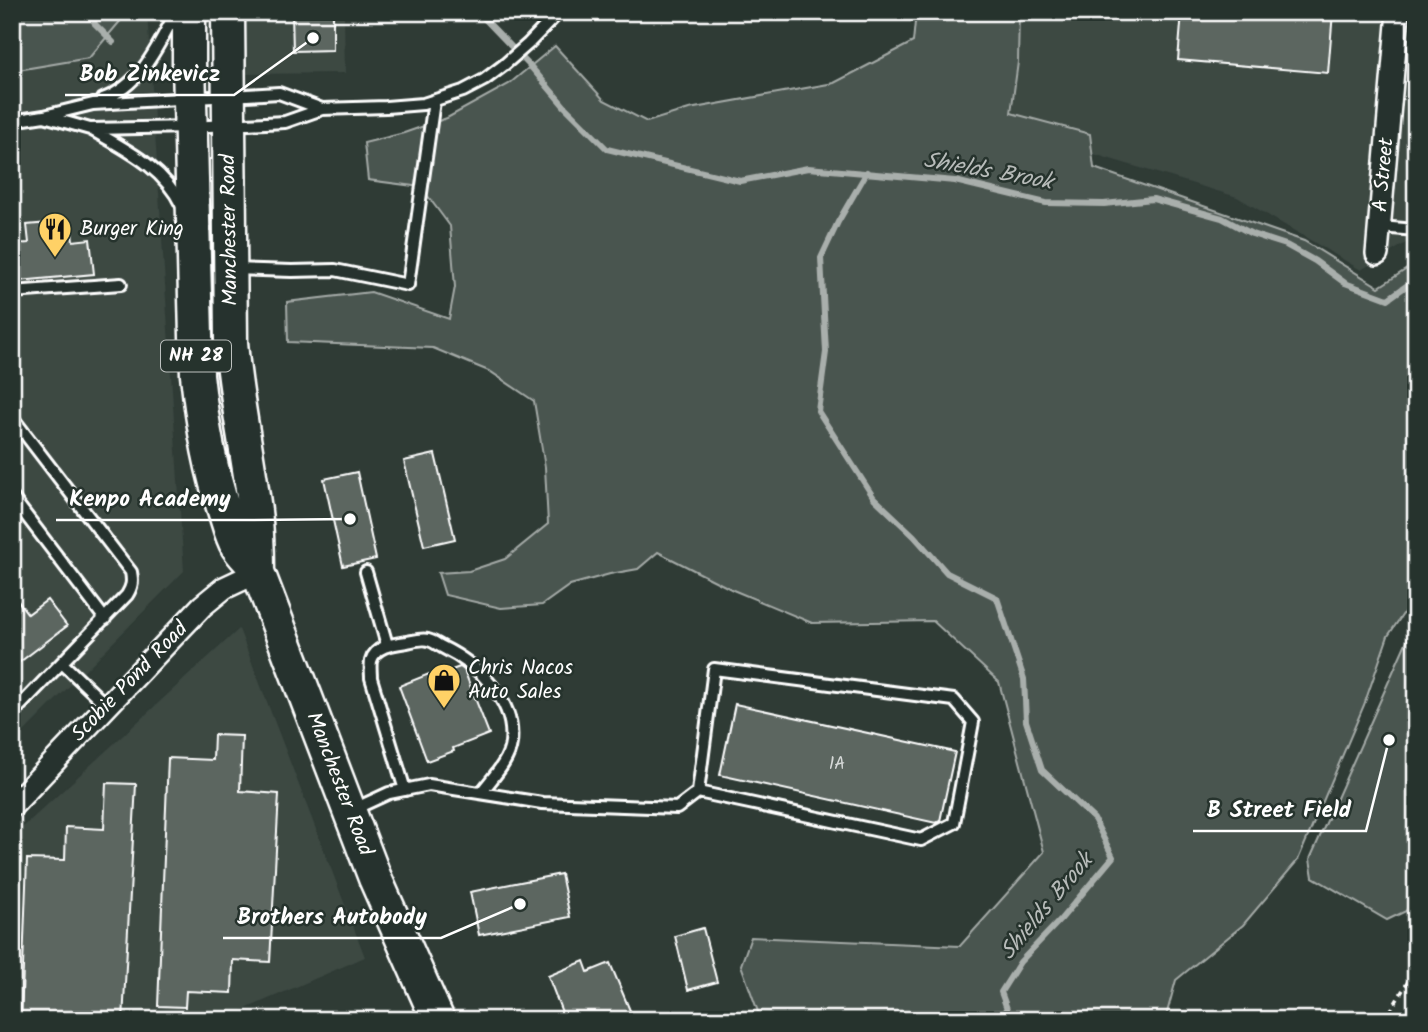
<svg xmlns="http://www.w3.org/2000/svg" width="1428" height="1032" viewBox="0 0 1428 1032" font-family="Kalam,sans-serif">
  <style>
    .built { fill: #3c4842 }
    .green { fill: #4a544f; stroke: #a4aaa7; stroke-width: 2 }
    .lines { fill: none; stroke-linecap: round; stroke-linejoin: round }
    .stream { stroke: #a9afac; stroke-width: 6 }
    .building { fill: #5b6661; stroke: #fff; stroke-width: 2 }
    .lane-casing { stroke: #fff; stroke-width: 16 }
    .street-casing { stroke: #fff; stroke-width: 26 }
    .primary-casing { stroke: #fff; stroke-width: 37 }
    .path { stroke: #fff; stroke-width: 3.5; stroke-dasharray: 5 5; stroke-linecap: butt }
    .lane { stroke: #26332d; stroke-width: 10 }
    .street { stroke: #26332d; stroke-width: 21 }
    .primary { stroke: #26332d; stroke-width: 32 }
    .labels { text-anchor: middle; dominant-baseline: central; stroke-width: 5; stroke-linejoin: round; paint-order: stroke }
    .number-label { font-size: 18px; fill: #d6d9d8 }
    .shield { fill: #26332d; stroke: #bec2c0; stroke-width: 2 }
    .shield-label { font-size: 19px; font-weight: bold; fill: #fff }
    .street-label { font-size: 21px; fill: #fff; stroke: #26332d }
    .poi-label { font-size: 21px; fill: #fff; stroke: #26332d; text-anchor: start }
    .water-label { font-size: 23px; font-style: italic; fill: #b8bcba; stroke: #26332d }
    .leader { fill: none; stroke: #fff; stroke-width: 2.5 }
    .callout-dot { fill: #fff; stroke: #26332d; stroke-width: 2.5 }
    .callout-label { font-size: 23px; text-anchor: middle; font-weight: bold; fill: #fff; stroke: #26332d; stroke-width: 5; stroke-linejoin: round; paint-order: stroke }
  </style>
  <rect width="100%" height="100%" fill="#2f3b35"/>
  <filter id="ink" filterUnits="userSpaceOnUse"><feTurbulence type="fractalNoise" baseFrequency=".0143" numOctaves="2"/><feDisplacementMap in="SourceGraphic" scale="14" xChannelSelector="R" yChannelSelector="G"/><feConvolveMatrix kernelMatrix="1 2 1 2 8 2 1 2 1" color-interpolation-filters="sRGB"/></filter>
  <g filter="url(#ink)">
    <path class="built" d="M12,12H147L184,571L12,744Z
      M247,12H344L345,73L247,74Z
      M990,12H1416V237L1361,270L1237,197L1097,155L949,125Z
      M239,629L365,957L220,1020H12V837Z"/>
    <path class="green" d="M12,12H128L89,58L12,71Z
      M916,12H1019L1018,62L1011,113L1090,134L1094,168L1304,241L1379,287L1416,263V595L1388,636L1364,705L1298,860L1243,925L1176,980L1165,1020H761L741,965L751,937L960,946L1044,852L999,682L933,621L812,623L733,590L658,552L638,569L610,574L570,585L542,605L501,608L445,595L438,573L469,571L505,559L548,524L545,467L534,401L491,372L433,348L288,342L287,302L371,292L449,319L455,287L450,226L421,187L368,180L364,143L404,133L447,118L509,84L555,46L604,100L647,122L689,109L834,83L913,42Z
      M1416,620V895L1406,911L1387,920L1313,877L1310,859Z"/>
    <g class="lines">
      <path class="stream" d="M91,12L95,24L113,42
        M478,12L531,67L565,107L607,149L740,181L808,168L955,181L1046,203L1104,204L1153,199L1222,218L1252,234L1286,245L1315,261L1345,283L1388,299L1416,279
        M867,172L838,222L821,258L826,352L818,411L874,498L914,536L947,573L997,598L1024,679L1026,721L1042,770L1094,819L1113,857L1061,919L1020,962L1001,992L1011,1020"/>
    </g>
    <path class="building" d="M292,12H333V50L293,51Z
      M1182,12H1333L1328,73L1178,60Z
      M71,221L73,241L90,239L94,274L19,281L15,244L29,243L27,225Z
      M435,454L455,539L424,546L404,461Z
      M357,472L376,559L343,566L324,479Z
      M12,593L28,614L47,600L67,626L12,668Z
      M460,667L464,670L489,734L453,748L454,751L427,761L399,686L429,674L430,678Z
      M735,704L955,752L940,821L936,823L720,775Z
      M214,735L242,736L240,791L279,794L270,962L233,960L232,993L186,991L185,1007L158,1006L168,758L213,760Z
      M106,783L136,784L123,1020H21L27,859L65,860L66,827L104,829Z
      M561,874L570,917L479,935L470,892Z
      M703,928L717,982L688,990L675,936Z
      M584,961L588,972L610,963L634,1020H565L548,976Z"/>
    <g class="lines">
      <defs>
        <path id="lane" d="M103,99C141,85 158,46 176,12
          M44,116L90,129L191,127L285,122L322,109L386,107L423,104L463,91L484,80L504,65L528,44L559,12
          M12,121L44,116L93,104L279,93L322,109
          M92,130C127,150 164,168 182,206
          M1380,227L1416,230
          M234,269L292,271L335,270L408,285L434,101
          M12,292L121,284
          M12,417L131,572C133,582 132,587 127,595L12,714
          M12,497L105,619
          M366,572L387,645
          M62,663L107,706
          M405,790L371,678C371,673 370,666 371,661C375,646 393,644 407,642C413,641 422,638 428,640C433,641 438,645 442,647C477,664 516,700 511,743C509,762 492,778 481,793
          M352,810L389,793L429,785L542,803L677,808L698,792L921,840L954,823L973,722L954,700L714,669L698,792"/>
        <path id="street" d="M1377,254L1398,12
          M12,806L202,606L224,588L258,572"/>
        <path id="primary" d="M189,12V63L197,375C202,421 209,466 224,510C228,522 231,536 237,546C243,555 252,563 258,572L375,878L438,1020
          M228,12L231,342C235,394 246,444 253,496C257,521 258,546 258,572"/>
      </defs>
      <use href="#lane" class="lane-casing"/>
      <use href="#street" class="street-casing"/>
      <use href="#primary" class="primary-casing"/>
      <path class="path" d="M1385,1020L1416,968"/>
      <use href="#lane" class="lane"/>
      <use href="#street" class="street"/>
      <use href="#primary" class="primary"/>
    </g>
  </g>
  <defs>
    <symbol id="restaurant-pin" viewBox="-11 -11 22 30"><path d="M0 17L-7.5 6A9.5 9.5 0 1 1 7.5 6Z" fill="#ffd166" stroke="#26332d"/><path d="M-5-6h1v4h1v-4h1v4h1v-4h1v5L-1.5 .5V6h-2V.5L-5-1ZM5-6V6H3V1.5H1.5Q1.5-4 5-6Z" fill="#111"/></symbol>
    <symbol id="shop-pin" viewBox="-11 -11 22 30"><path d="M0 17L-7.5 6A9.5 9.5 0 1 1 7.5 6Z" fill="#ffd166" stroke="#26332d"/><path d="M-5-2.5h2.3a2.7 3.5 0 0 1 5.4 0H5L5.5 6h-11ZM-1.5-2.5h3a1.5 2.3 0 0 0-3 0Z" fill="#111"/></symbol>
  </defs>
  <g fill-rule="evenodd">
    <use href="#restaurant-pin" x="36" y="210" width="38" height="52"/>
    <use href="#shop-pin" x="425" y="661" width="38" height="52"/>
  </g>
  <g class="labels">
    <g class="number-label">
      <text x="837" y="764">1A</text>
    </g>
    <rect class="shield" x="161" y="340.5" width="70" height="31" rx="5"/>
    <g class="shield-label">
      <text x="196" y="356">NH 28</text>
    </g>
    <g class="street-label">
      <text transform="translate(1384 175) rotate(-85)">A Street</text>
      <text transform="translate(230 230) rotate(-91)">Manchester Road</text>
      <text transform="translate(130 682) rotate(-46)">Scobie Pond Road</text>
      <text transform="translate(339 784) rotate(69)">Manchester Road</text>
    </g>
    <g class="poi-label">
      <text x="80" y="229">Burger King</text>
      <text x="468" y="668">Chris Nacos<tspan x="468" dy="24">Auto Sales</tspan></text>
    </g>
    <g class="water-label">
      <text transform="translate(988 172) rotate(10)">Shields Brook</text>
      <text transform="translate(1047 907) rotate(-50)">Shields Brook</text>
    </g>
  </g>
  <path class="leader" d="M313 38L234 95H65M350 519L245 520H56M1389 740L1366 831H1193M520 904L441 938H223"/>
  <g class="callout-dot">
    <circle cx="313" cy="38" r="7"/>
    <circle cx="350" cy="519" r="7"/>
    <circle cx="1389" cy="740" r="7"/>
    <circle cx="520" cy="904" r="7"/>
  </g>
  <g class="callout-label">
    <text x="150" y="81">Bob Zinkevicz</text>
    <text x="150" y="506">Kenpo Academy</text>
    <text x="1279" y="817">B Street Field</text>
    <text x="332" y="924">Brothers Autobody</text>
  </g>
  <rect width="1428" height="1032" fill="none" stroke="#26332d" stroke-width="42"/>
  <rect x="21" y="21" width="1386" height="990" fill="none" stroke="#fff" stroke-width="2.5" filter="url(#ink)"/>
</svg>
